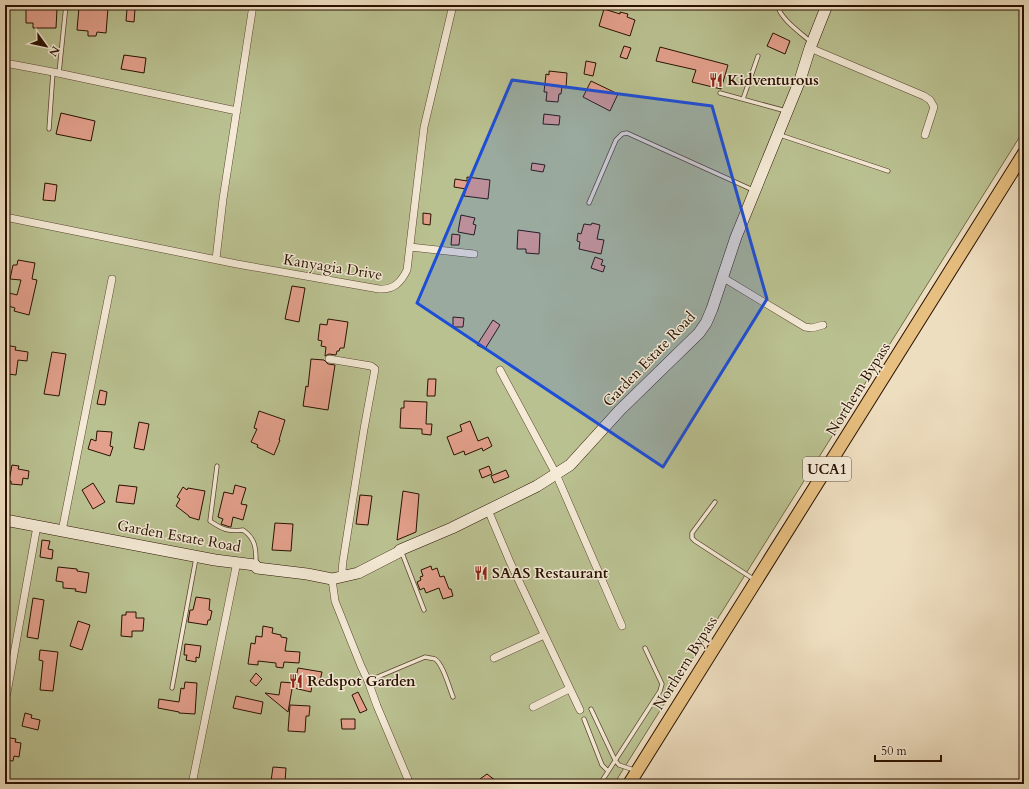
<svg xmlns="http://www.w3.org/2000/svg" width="1029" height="789" viewBox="0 0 1029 789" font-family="Cardo,serif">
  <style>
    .green { fill: #bac191; stroke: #726948 }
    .building { fill: #e3a08c; stroke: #291100 }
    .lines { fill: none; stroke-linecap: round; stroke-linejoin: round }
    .lane-casing { stroke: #5a4430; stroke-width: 5 }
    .street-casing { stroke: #5a4430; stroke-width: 8 }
    .secondary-casing { stroke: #291100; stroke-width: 12 }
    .primary-casing { stroke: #291100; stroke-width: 14 }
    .lane { stroke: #f4ead6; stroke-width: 3.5 }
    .street { stroke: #f4ead6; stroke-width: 7 }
    .secondary { stroke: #f4ead6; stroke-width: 11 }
    .primary { stroke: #e7bf80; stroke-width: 12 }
    .marked { fill: #1d4ed8; fill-opacity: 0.2; stroke: #1d4ed8; stroke-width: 3; stroke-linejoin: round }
    .labels { text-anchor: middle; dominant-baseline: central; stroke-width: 3; stroke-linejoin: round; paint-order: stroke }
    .shield { fill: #f4ead6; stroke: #665240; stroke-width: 1 }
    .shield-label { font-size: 14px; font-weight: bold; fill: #291100 }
    .poi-label { font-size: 15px; font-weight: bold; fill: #291100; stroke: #f4ead6; text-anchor: start }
    .street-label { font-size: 15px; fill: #291100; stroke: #f4ead6 }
  </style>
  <rect width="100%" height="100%" fill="#eedec0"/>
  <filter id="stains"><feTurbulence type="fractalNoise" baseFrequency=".005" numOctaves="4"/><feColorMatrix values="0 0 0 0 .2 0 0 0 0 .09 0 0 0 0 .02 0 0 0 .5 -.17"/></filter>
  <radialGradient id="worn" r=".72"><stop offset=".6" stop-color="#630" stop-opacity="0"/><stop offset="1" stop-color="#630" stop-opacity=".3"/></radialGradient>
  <path class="green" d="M5,5H1024V130L614,784H5Z"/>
  <path class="building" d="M93,5H100L99,7L108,8L106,33L97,32L96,36H88V31L77,30L79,7L92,8Z
    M26,9H57L56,28H33V23H26Z
    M127,9H135L134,22L126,21Z
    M604,9L620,14V12L628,14L627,17L635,20L630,36L599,26Z
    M773,33L790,41L785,54L767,46Z
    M624,46L631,48L627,59L620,57Z
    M660,47L728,65L721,89L692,82L696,70L656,61Z
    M124,55L146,58L144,73L121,69Z
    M586,61L596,63L593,76L584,74Z
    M549,71L567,73L566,88L562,87L561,94H559L558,102L546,101L547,92H544L546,74L549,75Z
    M591,81L618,94L610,111L583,97Z
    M61,113L95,121L91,141L56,134Z
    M544,114L560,116L559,125L543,124Z
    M532,163L545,165L543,172L531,170Z
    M467,177L490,180L488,199L464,196L466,189L454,187L455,179L467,181Z
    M45,183L57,185L55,201L43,200Z
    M423,213L431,214L430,225L423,224Z
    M461,215L475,218L473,224L476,225L474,235L458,232Z
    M592,223L600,225L597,239L604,240L601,254L579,249L580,242L577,241L578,233L581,234L584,224L591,225Z
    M518,230L540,233L539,254L526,253V249H517Z
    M452,234L460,235L459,245H451Z
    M595,257L603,260L601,265L605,266L603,272L591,268Z
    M18,260L35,263L32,279L37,280L29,315L14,311L15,308L5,305V292L17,295L21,280L10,279L13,265H17Z
    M292,286L305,288L299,322L285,319Z
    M453,317L464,318L463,327H453Z
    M328,319L348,322L344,348H340L339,351H337L336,355L329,354L325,356L326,347L321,346L322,341L318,340L320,324L327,325Z
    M493,320L500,325L485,349L477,345Z
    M5,345L16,347L15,350L28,352L27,361L18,360L16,375L8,374V372L5,371Z
    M52,352L66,354L59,396L44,394Z
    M311,359L324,360L328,364L335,365L328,410L303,406L306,386L308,387Z
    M428,379H436L435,396H427Z
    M100,390L107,392L105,405L97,404Z
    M404,401L427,402L426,424H432L431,435L422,434V429L400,428L401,408H404Z
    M259,411L285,420L279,440H280L274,455L257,447L258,445L251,442L257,429L254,428Z
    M470,421L478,441L488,437L492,446L483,451L482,448L465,455L464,451L454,455L447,437L462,431L460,425Z
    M139,422L149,424L144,450L134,448Z
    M97,431L112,432L110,446L113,447L110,456L88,449L91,439L96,441Z
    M12,465L19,466L18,469L29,471L28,479L23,478L22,485L11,484V481H9Z
    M489,466L492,474L482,478L479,470Z
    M506,470L509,477L494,483L491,476Z
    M93,483L105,502L93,509L82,490Z
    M119,485L137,487L134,504L116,502Z
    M235,485L246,488L241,504L247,505L243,520L233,517L231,527H230L221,524L223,519L218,517L224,492L233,494Z
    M183,487L187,490L188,488L205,491L199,520L189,517V516L176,506L180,499L177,497Z
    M403,491L419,494L416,532L397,540Z
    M360,495L372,496L368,525L356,524Z
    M275,523L293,524L291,551L272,550Z
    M42,540L50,541L48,549L53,550L52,559L40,557Z
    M431,566L432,570L437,568L440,577L444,576L449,589H451L453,596L443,599L439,588L426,593L424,588L420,590L417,582L421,580L420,577L423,576L421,570Z
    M58,567L77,569V571L89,573L86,593L75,591L76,589L63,588V582L56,581Z
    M196,597L210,599L209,610L212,611L210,620H208L207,625L188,622L190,610H193Z
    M33,598L44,600L38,639L27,637Z
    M126,612H136V618H144L143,631H132V637L121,636L122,615H126Z
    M78,621L90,625L82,650L70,646Z
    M263,626L273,628L272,633L281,635V637L287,638L285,651L300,652L299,663L284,662L283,668L276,667V663L258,661V665L248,664L251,643L255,644L256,636L262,637Z
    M185,644L201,646L199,658L196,657V662L186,660L187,655H184Z
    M40,650L58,652L53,691L40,690L43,661L39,660Z
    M298,668L322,672L319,685L312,684L311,692L294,688Z
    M256,673L262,679L256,686L250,681Z
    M185,682L197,683L195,714L179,713V712L158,708L159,699L179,702L181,688L184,689Z
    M281,682L293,683L288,712L265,693L279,695Z
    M358,692L367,710L360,713L352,695Z
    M236,696L263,702L261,714L233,708Z
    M290,705L310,706L309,716H306L305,732L288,731Z
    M25,713L32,715L31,718L40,720L38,730L22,726Z
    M341,719H355V729H342Z
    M5,737L16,739L15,742L21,743L19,757L14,756L13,761L5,760Z
    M273,767L286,768L285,783L271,781Z
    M487,774L500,784H473Z"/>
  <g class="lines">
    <defs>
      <path id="lane" d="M778,5C778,17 802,34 811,42
        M59,73L66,5
        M720,93L786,111
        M743,99L758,56
        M49,129L53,72
        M780,135L888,171
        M589,203L616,140L622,134L627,133L753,190
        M217,466L210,521C222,529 228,532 243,530C256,539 256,549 256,563
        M715,502L692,533V538L695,541L755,580
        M402,553L424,610
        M368,681L425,657C429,658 432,658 435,659C443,664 449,687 453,697
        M172,688L196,558
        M591,709L615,760L619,765L634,770
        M584,719L602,765L608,771
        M600,784L660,691L662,684L645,648"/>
      <path id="street" d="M810,48L924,96L930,100L934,107L925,135
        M5,63L53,72L237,111
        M5,217L237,264L379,289C394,290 401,282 407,270L424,127L453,5
        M410,247L474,254
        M216,259L223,199L253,5
        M722,277L805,327L812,328L823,325
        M329,359L371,366L375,369L364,429L343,561L342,571L347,576
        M500,370L556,474L622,626
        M488,510L510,562L580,710
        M62,531L112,279
        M332,579L335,601L361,666L368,681L377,706L410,784
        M494,658L544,635
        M5,696L7,693L37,526
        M533,707L569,689
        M192,784L237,562"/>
      <path id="secondary" d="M5,520L215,560L255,565L257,568L307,574L332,579L358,573L399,552L400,550L452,528L537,486L570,465L620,410L699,333L706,323L712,309L736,237L800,80L810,48L827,5"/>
      <path id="primary" d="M629,784L1024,153"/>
    </defs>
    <use href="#lane" class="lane-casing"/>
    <use href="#street" class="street-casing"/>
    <use href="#secondary" class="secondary-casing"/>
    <use href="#primary" class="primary-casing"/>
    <use href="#lane" class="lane"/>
    <use href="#street" class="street"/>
    <use href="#secondary" class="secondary"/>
    <use href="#primary" class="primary"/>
  </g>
  <path class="marked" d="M512,80L712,106L767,299L663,467L417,303Z"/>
  <defs>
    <symbol id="restaurant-bare" viewBox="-9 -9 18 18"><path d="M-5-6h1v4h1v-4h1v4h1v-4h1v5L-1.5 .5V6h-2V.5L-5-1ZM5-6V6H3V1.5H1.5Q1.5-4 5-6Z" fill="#8f2418" stroke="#f4ead6" stroke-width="2.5" paint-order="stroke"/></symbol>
  </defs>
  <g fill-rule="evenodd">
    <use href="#restaurant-bare" x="706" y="70" width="20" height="20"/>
    <use href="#restaurant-bare" x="471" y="563" width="20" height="20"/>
    <use href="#restaurant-bare" x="286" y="671" width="20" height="20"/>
  </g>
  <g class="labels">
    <rect class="shield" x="803" y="457" width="48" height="24" rx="3"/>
    <g class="shield-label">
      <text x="827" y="469">UCA1</text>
    </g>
    <g class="poi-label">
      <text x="727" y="80">Kidventurous</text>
      <text x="492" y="573">SAAS Restaurant</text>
      <text x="307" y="681">Redspot Garden</text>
    </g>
    <g class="street-label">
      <text transform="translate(333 267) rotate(9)">Kanyagia Drive</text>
      <text transform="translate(649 359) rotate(-46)">Garden Estate Road</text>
      <text transform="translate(858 389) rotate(-58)">Northern Bypass</text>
      <text transform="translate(179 536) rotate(10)">Garden Estate Road</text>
      <text transform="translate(685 663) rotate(-58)">Northern Bypass</text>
    </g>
  </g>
  <rect width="1029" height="789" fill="none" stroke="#eedec0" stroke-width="20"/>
  <rect x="6" y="6" width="1017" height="777" fill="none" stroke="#291100" stroke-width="2"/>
  <rect x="10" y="10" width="1009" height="769" fill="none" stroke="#291100"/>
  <g transform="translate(46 46) rotate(123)" stroke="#f4ead6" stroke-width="3" paint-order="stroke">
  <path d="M0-3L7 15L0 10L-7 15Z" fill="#291100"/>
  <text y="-6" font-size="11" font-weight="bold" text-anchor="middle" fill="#291100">N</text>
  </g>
  <path d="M875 755v6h66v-6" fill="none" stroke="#291100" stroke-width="2"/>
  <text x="881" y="755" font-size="12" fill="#291100" stroke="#f4ead6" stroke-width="3" paint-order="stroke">50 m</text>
  <rect width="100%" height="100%" filter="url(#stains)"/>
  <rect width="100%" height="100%" fill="url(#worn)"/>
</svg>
